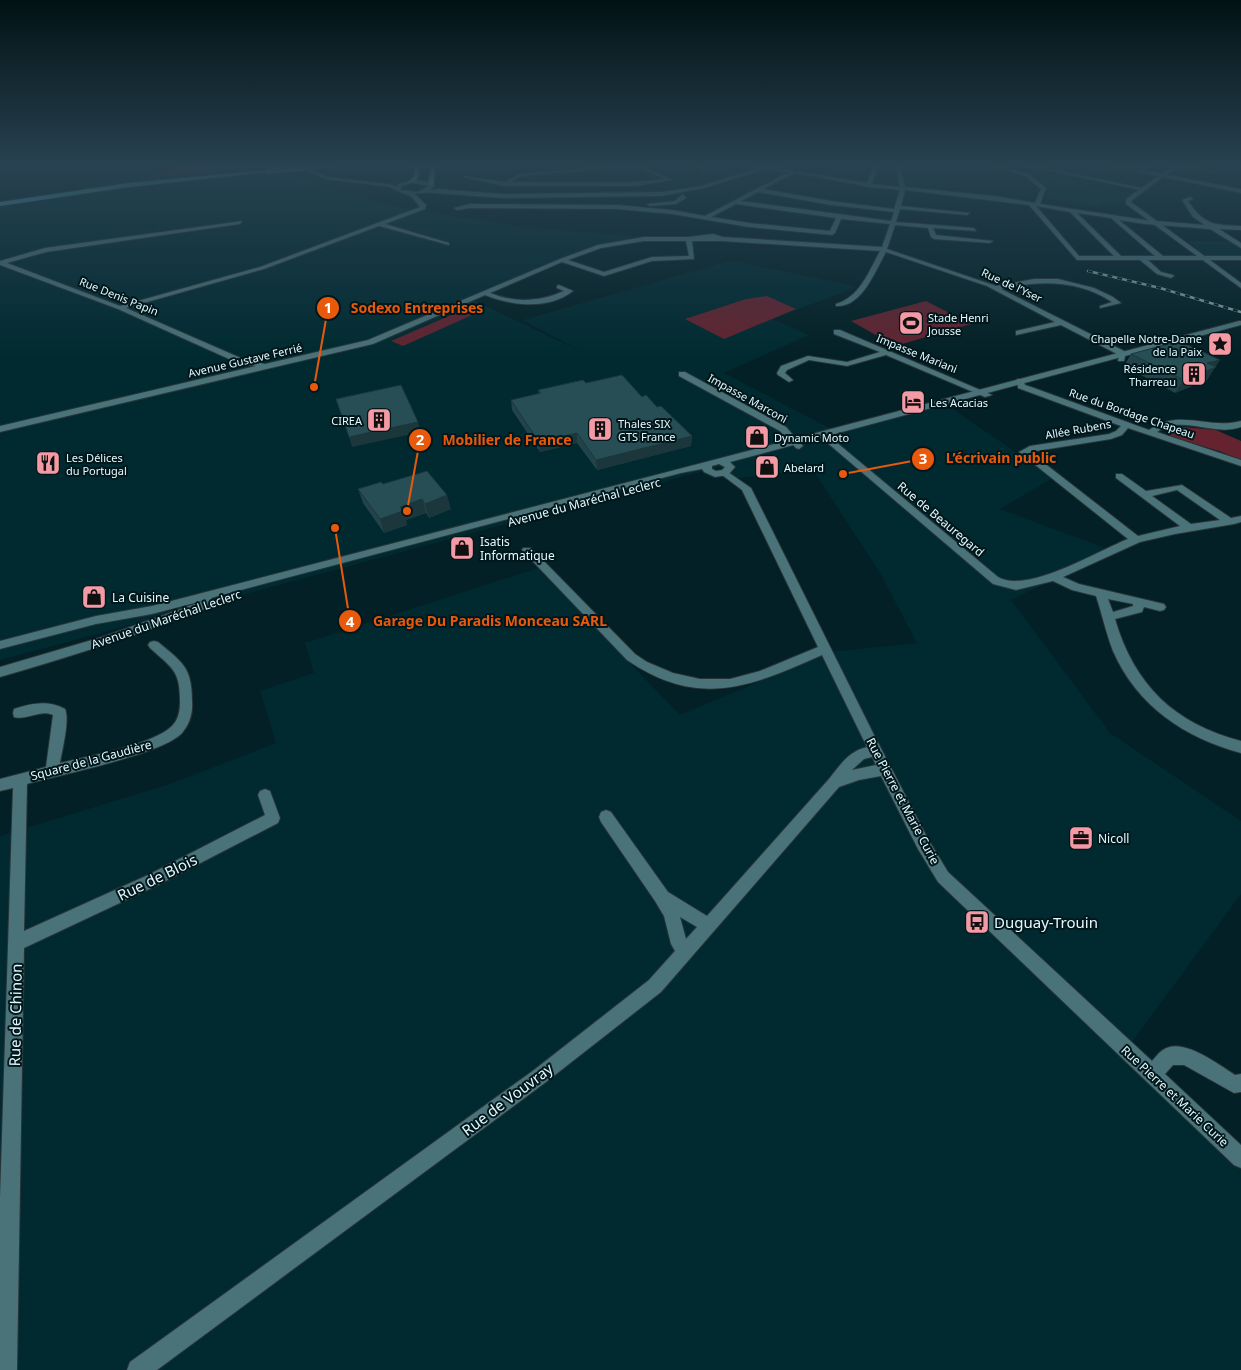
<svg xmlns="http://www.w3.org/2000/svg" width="1241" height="1370" viewBox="0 0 1241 1370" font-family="'Noto Sans',sans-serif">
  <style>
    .built { fill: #002a30 }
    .green { fill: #64232f }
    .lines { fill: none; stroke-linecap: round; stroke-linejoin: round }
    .minor-casing { stroke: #293437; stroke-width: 2 }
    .tertiary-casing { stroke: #293437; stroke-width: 2 }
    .secondary-casing { stroke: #293437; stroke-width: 2 }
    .primary-casing { stroke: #293437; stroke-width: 2 }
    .minor { fill: #4a7279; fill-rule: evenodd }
    .tertiary { fill: #4a7279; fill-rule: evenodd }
    .secondary { fill: #4a7279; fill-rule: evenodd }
    .primary { fill: #55aab9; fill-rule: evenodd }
    .rail-casing { stroke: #869fa3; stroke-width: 2.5 }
    .rail { stroke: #00171c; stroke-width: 2; stroke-dasharray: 5; stroke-linecap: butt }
    .primary-bridge-casing { stroke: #293437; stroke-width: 6; stroke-linecap: butt }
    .primary-bridge { stroke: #55aab9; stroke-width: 5.5 }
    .wall { fill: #224349 }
    .shaded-wall { fill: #1b373c }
    .building { fill: #274e55; stroke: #1b373c }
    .labels { text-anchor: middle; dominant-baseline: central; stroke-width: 4; stroke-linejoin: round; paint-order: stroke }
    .far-street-label { font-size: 11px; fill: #e4f9fd; stroke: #00171c }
    .far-poi-label { font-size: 11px; fill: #e4f9fd; stroke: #00171c; text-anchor: start }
    .street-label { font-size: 12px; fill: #e4f9fd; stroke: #00171c }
    .poi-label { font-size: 12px; fill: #e4f9fd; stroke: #00171c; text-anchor: start }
    .near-street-label { font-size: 15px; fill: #e4f9fd; stroke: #00171c }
    .near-poi-label { font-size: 15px; fill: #e4f9fd; stroke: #00171c; text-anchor: start }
    .leader { fill: none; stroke: #e8590c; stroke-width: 2 }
    .callout-dot { fill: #e8590c; stroke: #00171c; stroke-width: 2 }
    .mark-label { font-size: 15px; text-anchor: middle; font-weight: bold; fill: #fff }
    .callout-label { font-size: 14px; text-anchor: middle; font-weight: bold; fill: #e8590c; stroke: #00171c; stroke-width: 4; stroke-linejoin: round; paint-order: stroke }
  </style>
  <rect width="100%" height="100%" fill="#022025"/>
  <path class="built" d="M270,168L316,184L373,201L415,210L529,228L647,237L619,241L586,249L473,300L580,351L523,320L726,262L734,261L854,286L852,289L772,319L809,335L724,373L835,431L940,400L1053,478L1000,509L1113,551L1011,600L1110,733L1241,821V894L1129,1046L1241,1149V1370H0V836L170,784L276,743L260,691L314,673L305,643L538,568L680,715L829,652L917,643L880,573L813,470L738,478L719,467L0,660V203L144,178Z
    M1061,179L1131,194L1123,201L1128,205L1106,202L1098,207L1045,198L1048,191L1042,185H1058Z
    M1188,241H1229L1241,249V256L1208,257Z"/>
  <path class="green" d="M179,166H268L270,168L144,178Z
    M767,296L796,309L724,339L685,319L746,299Z
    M926,301L971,324L895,346L851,321Z
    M470,307L481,311L403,346L391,341Z
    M1183,427L1216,430L1241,441V460L1219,451L1168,436L1166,434L1171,429Z"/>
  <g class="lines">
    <defs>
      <path id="minor" d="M618,166H642L673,180L635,186H504L463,177L465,176L505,182L517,175L530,173ZM636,167L666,179L635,182H511L520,177L530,175Z
        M695,166H700L706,171L702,172Z
        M765,166L867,183L874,166H878L872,184L900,187L896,166H900L905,187L994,196L1035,203L1041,189L1025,176L997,167L1000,166L1029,174L1046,188L1040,204L1145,220L1205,225L1193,217L1182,200L1190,197L1193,199L1188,201C1204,225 1214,225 1241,226V230L1219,229L1241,243V248L1210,229L1145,224L1119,220L1163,256H1241V260H1148L1161,272L1173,275L1174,276L1171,278L1157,274L1140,260H1077L1029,205L905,190L901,206L970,213L967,215L900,209L896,222L974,228L976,231L933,228L936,235L993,241L990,243L934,239L931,237L928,228L895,225L887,249L996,286L1034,279H1058L1094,288L1113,297L1121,303L1100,308V306L1112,302C1078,280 1040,280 1001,289L1126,352L1124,361H1118L1119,355L1061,325L1016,335V331L1055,322L987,286L886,252C875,271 862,308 836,306V304C860,297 869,271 880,251L722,241H692L694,259L652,261L604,276L562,262L490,293C515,303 539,302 564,291L557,288V286L559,285L573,291C549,310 512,306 485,295L373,344L0,432V426L256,366L238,363L118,309L0,265V261L45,248L242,221L240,224L46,252L7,263L120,306L260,267L420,207L412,197L404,193L407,191L416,195L426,205L425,209L385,224L449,243V245L379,226L264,269L126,308L243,359L265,364L368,340L560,259L598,245L644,237H689L713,234L723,237L882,247L890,224L841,219L835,233L832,235L749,227L672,214L617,209L470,208L457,210L454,208L470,204L617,205L672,210L705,216L789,172L766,169L704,188L662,196L503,198L419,192L438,189L503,194L662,192L701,186ZM795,173L869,187L900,190L894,209L831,201L763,189ZM758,192L831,205L894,212L891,221L741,201ZM736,204L836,218L830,231L749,223L711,217ZM1036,206L1070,212L1114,256H1079ZM1077,213L1111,218L1155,256H1121ZM644,241H686L689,256L652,257L604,272L568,260L601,248Z
        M1028,166H1036L1147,189L1144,191Z
        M1132,166H1148L1144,169Z
        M1183,166L1215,171L1213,172Z
        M683,194L686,198L676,204L650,206L647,204L675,201Z
        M834,330H840L992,395L985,397L886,355L847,366L809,360L787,370L785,373L793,380L789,382L778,375L777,373L781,366L808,356L847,362L880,352L834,334Z
        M679,372H685L786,427L803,446L799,449L796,448L780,431L679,376Z
        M1017,379H1023L1025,385L1034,388L1149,430C1180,408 1208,430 1241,421V427C1212,437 1183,414 1157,432L1241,460V466L1128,428L1122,435L1111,439L1030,452L1138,536L1180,526L1116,478V474H1122L1146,491L1182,485L1231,518L1241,516V522L1234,524L1175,534L1140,542L1063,577L1079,584L1164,604L1166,607L1164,610L1160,611L1144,607L1142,612L1115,619C1134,685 1175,724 1241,741V753C1185,738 1137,706 1113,651C1106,633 1102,614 1096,596L1072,590L1053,581L1016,590L993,584L817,434L824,432L998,577C1028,594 1097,551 1128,539L1019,452L1030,446L1109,434L1116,431L1121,426L1018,388ZM1177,490L1220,520L1191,524L1152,496ZM1108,599L1133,604V606L1113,612Z
        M725,470L751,488L873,733L928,839L948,872L1152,1061C1155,1058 1159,1052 1163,1050C1182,1036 1219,1065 1235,1075L1241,1074V1092L1234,1093L1184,1065H1173L1165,1074L1241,1145V1168L1234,1165L938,882L918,849L881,776L859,780L839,787L661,992L546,1082L157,1370H127L130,1362L534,1070L649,980L675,951L671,944L664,916L655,901L601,822L599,817L601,812L606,810L611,812L668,892L707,916L829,779C840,765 849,751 867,747L822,655C750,687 699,709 627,660L522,550L523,548H531L635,654L647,662L673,673L700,679H730L760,671L818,647L742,490L722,475V471ZM872,757L876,765L852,770L864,759ZM680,917L697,927L686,939Z
        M154,641L158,642C183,663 192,667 192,701C193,712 190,724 182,733C163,754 59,775 27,784L24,931L148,875L265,815L258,795L260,791L265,789L270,791L280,818L278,823L158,885L24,948L17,1370H0V1198L13,788L0,791V779L46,767L53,715C40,709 27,721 14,717L13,713L14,709C32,703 48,700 65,709C70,720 62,750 60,763C88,756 153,745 172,726C179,719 180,710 180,701C180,670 172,668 150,648L148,645L150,642Z"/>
      <path id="tertiary" d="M296,166H302L328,177L390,184L396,187L398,184C410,180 424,178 435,186L425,193L405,194L389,187L325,179ZM412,183L429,186L418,192L400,190L402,186Z
        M1174,166H1179L1165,176H1161V174Z"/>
      <path id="secondary" d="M1112,166L1163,174L1241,189V193L1163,177L1131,201V202L1241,283V288L1126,204V199L1158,176Z
        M1239,321H1241V325L730,462L735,467L728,475L715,477L704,472L702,469L681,473L211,598L217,602L215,605C145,633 73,656 0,677V667L102,637L206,600L152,614L96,624L0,649V641L96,616L152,606L721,458ZM719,464L725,467L722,470L716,471L712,469V466Z"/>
      <path id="primary" d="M313,166H338L314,168L312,167Z
        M412,166L419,168V175L416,181L410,183L408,182C414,177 417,173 412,166Z
        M431,166H435L434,184L431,186L428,184Z
        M268,170L270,172L129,187L0,206V202L129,183Z"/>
    </defs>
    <use href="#minor" class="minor-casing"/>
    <use href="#tertiary" class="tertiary-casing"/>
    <use href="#secondary" class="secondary-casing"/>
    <use href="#primary" class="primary-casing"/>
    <use href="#minor" class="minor"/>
    <use href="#tertiary" class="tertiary"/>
    <use href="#secondary" class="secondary"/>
    <use href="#primary" class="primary"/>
    <defs>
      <path id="rail" d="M1088,271L1160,288L1241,312"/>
    </defs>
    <use href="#rail" class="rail-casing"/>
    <use href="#rail" class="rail"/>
    <defs>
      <path id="primary-bridge" d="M268,171L314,167"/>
    </defs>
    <use href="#primary-bridge" class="primary-bridge-casing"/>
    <use href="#primary-bridge" class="primary-bridge"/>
  </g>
  <path class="wall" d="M1131,354L1215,367L1207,380L1175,393L1124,366Z
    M586,383L642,397L657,407L692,436L691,446L597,470L577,443L540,452L512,410L511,400L539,394L538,390Z
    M383,484L451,509L429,518L426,513L406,520L407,525L384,533L363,503L358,489Z"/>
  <path class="shaded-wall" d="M1220,360L1207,380L1175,393L1184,380L1207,363Z
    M418,422L421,432L352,447L349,437Z
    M577,433V443L540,452L539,442Z
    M692,436L691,446L597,470L596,460Z
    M447,495L451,509L429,518L425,504Z
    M422,499L426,513L406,520L407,525L384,533L380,519L400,507Z"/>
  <path class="building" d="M1179,341L1220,360L1207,363L1216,367L1184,380L1131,354Z
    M622,375L642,397L646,395L657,407L661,406L692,436L596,460L577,433L539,442L511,400L541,393L538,390L583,380L586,383Z
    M401,385L418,422L349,437L336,399Z
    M427,471L447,495L425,504L422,499L400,507L403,511L380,519L358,489L381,482L383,484Z"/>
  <linearGradient id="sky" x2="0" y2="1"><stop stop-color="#011214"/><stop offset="0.46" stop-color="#284251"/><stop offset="1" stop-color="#284251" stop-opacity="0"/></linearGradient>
  <rect width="1241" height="358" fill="url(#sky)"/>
  <defs>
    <symbol id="stadium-square" viewBox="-11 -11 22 22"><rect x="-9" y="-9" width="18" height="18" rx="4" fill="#f49aa5" stroke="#00171c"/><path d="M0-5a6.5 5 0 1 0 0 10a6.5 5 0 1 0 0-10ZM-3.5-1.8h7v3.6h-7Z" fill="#111"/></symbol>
    <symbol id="sight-square" viewBox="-11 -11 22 22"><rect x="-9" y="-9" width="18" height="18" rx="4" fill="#f49aa5" stroke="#00171c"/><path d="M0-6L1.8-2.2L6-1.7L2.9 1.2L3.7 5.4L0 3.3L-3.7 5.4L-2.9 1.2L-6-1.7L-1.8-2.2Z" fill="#111"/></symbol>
    <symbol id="building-square" viewBox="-11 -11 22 22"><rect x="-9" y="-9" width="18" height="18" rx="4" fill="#f49aa5" stroke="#00171c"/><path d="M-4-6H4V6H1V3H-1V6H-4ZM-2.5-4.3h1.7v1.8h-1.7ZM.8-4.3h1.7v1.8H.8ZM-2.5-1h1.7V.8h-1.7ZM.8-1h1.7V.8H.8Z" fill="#111"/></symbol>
    <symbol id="hotel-square" viewBox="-11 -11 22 22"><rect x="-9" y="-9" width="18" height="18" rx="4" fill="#f49aa5" stroke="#00171c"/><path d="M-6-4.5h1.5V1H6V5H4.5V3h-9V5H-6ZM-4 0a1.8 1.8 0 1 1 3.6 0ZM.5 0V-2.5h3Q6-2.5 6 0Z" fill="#111"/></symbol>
    <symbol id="shop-square" viewBox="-11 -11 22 22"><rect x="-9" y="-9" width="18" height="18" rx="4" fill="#f49aa5" stroke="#00171c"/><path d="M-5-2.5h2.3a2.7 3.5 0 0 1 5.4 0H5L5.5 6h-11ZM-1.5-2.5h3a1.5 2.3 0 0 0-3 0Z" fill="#111"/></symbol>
    <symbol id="restaurant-square" viewBox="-11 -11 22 22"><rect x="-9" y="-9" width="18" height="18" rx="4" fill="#f49aa5" stroke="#00171c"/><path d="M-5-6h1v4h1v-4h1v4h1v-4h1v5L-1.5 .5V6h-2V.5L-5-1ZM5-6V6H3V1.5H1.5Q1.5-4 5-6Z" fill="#111"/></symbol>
    <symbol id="office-square" viewBox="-11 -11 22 22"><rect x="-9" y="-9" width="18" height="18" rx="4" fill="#f49aa5" stroke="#00171c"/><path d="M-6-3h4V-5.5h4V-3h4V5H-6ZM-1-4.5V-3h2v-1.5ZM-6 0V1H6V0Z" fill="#111"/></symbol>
    <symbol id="bus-square" viewBox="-11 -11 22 22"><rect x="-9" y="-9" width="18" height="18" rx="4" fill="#f49aa5" stroke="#00171c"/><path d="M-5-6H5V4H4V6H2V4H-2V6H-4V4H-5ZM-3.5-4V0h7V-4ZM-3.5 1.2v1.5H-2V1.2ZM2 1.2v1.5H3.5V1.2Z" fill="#111"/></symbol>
  </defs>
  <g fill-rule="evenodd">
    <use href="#stadium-square" x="897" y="309" width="28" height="28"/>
    <use href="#sight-square" x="1206" y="330" width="28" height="28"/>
    <use href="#building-square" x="1180" y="360" width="28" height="28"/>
    <use href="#hotel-square" x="899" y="388" width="28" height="28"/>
    <use href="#building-square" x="365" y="406" width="28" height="28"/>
    <use href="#building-square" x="586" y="415" width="28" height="28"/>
    <use href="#shop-square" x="743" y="423" width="28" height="28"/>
    <use href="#restaurant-square" x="34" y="449" width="28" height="28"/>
    <use href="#shop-square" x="753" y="453" width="28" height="28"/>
    <use href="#shop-square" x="448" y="534" width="28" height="28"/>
    <use href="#shop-square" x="80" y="583" width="28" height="28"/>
    <use href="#office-square" x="1067" y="824" width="28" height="28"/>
    <use href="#bus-square" x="963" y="908" width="28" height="28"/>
  </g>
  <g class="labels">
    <g class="far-street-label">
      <text transform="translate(1012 285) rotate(25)">Rue de l’Yser</text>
      <text transform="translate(119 296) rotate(22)">Rue Denis Papin</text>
      <text transform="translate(917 353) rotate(22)">Impasse Mariani</text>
      <text transform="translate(245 360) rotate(-13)">Avenue Gustave Ferrié</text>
      <text transform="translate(748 398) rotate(29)">Impasse Marconi</text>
      <text transform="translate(1132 413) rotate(19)">Rue du Bordage Chapeau</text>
      <text transform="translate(1078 429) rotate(-10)">Allée Rubens</text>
    </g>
    <g class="far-poi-label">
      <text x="928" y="317">Stade Henri<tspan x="928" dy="13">Jousse</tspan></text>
      <text x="1202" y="338" text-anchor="end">Chapelle Notre-Dame<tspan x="1202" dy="13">de la Paix</tspan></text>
      <text x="1176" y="368" text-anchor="end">Résidence<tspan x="1176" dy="13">Tharreau</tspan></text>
      <text x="930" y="402">Les Acacias</text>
      <text x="362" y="420" text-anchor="end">CIREA</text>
      <text x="618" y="423">Thales SIX<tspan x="618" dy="13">GTS France</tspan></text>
      <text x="774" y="437">Dynamic Moto</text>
      <text x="66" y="457">Les Délices<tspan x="66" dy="13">du Portugal</tspan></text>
      <text x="784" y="467">Abelard</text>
    </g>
    <g class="street-label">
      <text transform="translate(584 502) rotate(-15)">Avenue du Maréchal Leclerc</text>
      <text transform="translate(941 519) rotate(40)">Rue de Beauregard</text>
      <text transform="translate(166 619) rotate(-19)">Avenue du Maréchal Leclerc</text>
      <text transform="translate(91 760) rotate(-15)">Square de la Gaudière</text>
      <text transform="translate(903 801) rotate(62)">Rue Pierre et Marie Curie</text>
      <text transform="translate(1175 1096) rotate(43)">Rue Pierre et Marie Curie</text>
    </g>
    <g class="poi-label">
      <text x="480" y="541">Isatis<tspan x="480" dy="14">Informatique</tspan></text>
      <text x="112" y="597">La Cuisine</text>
      <text x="1098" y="838">Nicoll</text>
    </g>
    <g class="near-street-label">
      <text transform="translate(157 877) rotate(-26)">Rue de Blois</text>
      <text transform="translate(15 1015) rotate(-89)">Rue de Chinon</text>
      <text transform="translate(507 1099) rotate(-37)">Rue de Vouvray</text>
    </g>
    <g class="near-poi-label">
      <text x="994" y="922">Duguay-Trouin</text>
    </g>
  </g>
  <path class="leader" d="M314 387L328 308M407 511L420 440M843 474L923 459M335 528L350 621"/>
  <g class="callout-dot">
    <circle cx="314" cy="387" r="5"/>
    <circle cx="407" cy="511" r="5"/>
    <circle cx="843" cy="474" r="5"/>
    <circle cx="335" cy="528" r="5"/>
    <circle cx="328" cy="308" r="12"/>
    <circle cx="420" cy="440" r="12"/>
    <circle cx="923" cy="459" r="12"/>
    <circle cx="350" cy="621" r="12"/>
  </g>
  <g class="mark-label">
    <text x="328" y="313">1</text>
    <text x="420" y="445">2</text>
    <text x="923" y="464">3</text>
    <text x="350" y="627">4</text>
  </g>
  <g class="callout-label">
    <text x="417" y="313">Sodexo Entreprises</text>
    <text x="507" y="445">Mobilier de France</text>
    <text x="1001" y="463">L’écrivain public</text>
    <text x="490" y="626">Garage Du Paradis Monceau SARL</text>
  </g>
</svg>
